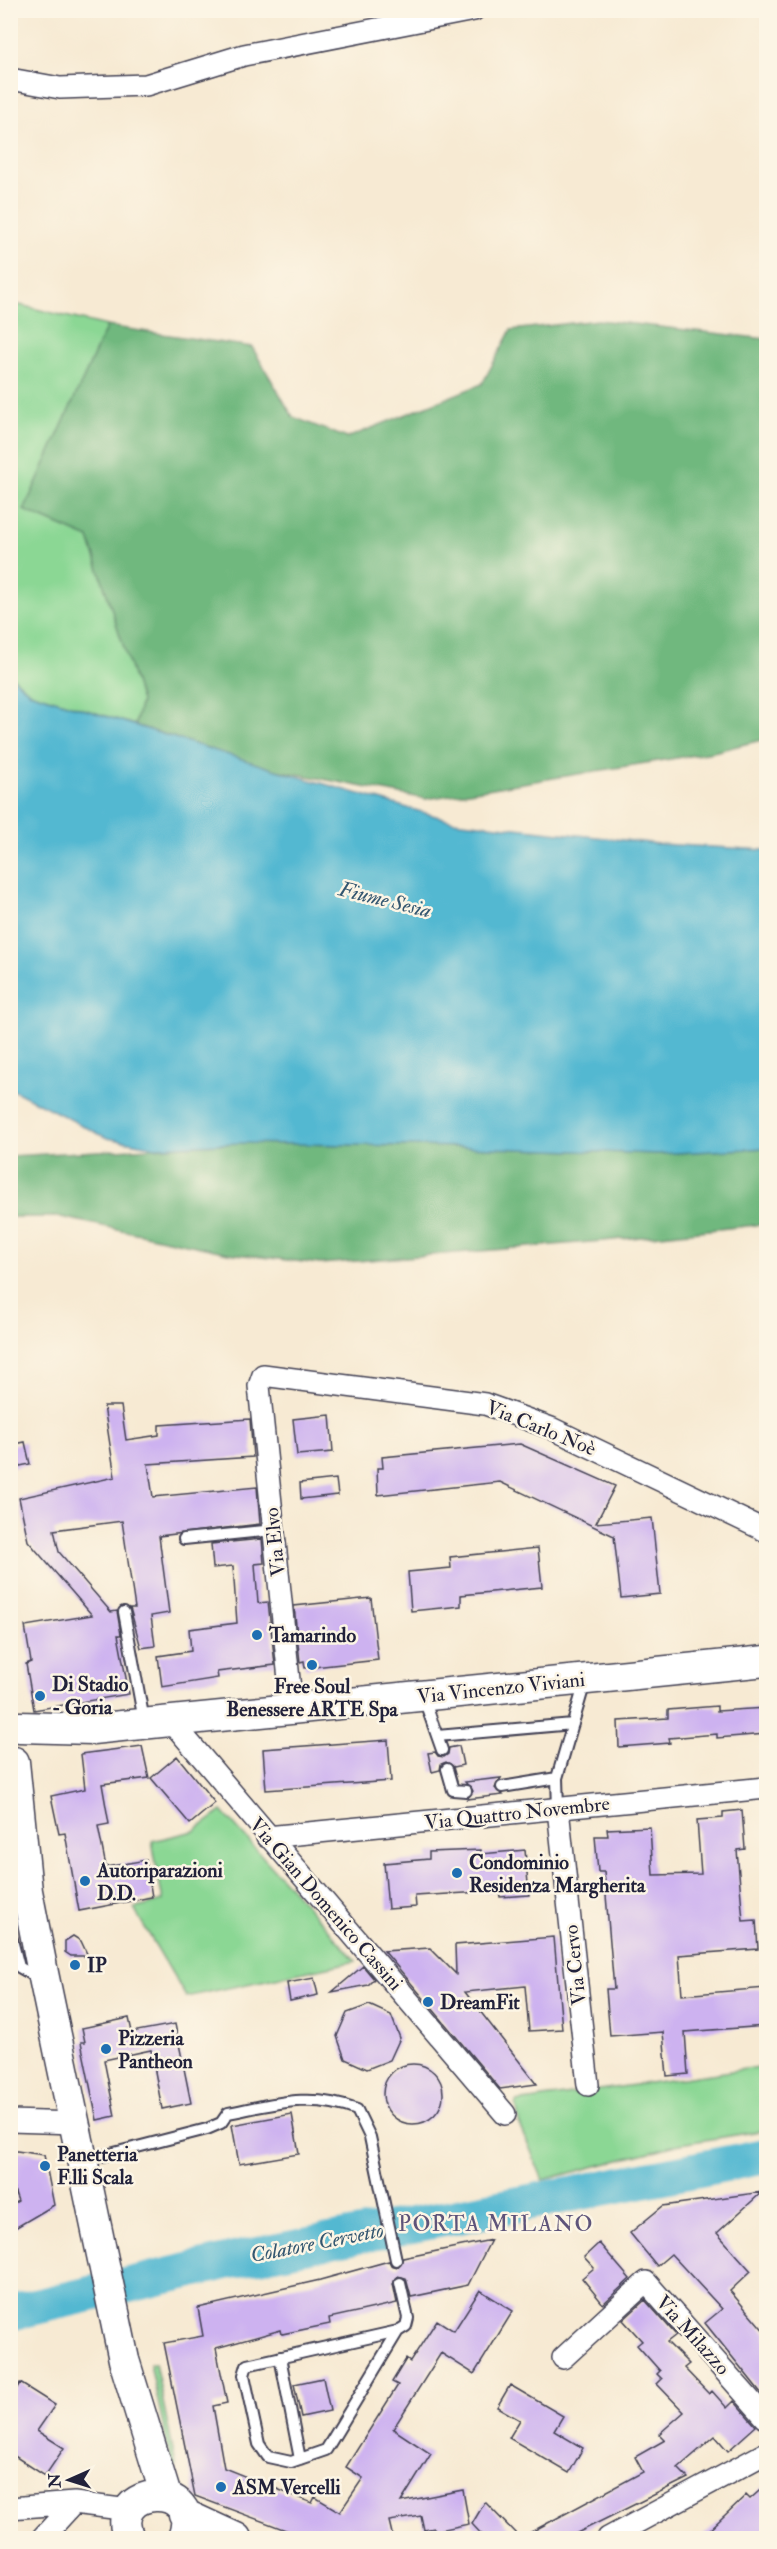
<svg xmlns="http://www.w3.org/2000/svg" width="777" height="2549" viewBox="0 0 777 2549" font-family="'IM FELL Double Pica',serif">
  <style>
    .green { fill: #8bd794; stroke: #567c68; stroke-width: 1.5 }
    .forest { fill: #70b87e; stroke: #496d5c; stroke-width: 1.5 }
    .water { fill: #53b8d1; stroke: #3a6d86; stroke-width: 1.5 }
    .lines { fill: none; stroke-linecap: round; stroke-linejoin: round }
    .river { stroke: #53b8d1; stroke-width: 36 }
    .building { fill: #cdb2f0 }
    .service-casing { stroke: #424052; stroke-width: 14 }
    .minor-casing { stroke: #424052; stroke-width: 24 }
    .secondary-casing { stroke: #424052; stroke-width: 33 }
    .service { stroke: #fff; stroke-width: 10 }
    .minor { stroke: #fff; stroke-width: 21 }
    .secondary { stroke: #fff; stroke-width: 30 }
    .poi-dot { fill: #1f6fb2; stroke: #fcf5e5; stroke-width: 2 }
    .labels { text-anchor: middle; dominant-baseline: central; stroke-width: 5; stroke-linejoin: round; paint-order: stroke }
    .street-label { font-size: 20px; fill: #22223b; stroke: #fcf5e5 }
    .poi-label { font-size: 20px; font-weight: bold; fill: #22223b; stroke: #fcf5e5; text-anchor: start }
    .water-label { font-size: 21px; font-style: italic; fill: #335670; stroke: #fcf5e5 }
    .quarter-label { font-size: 22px; letter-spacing: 1.5px; fill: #5e547a; stroke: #fcf5e5 }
  </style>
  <rect width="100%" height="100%" fill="#fcf5e5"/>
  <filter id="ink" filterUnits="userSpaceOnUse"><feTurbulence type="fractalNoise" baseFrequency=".0167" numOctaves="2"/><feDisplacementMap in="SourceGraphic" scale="12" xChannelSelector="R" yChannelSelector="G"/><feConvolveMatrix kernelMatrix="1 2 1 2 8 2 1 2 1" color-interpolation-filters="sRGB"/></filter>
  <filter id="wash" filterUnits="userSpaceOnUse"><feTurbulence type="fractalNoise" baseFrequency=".008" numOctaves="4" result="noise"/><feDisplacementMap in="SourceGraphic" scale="24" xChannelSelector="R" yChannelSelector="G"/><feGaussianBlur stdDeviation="1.35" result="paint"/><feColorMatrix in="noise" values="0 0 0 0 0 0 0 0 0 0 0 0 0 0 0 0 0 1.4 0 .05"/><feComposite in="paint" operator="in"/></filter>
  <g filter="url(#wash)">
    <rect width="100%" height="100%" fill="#f7ead3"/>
    <path class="green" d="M11,303L107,326L24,510L89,538L141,701L135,725L29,692L11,675Z
      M222,1811L356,1961L186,1997L134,1909L163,1901L152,1841L194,1831Z
      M766,2066V2130L680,2144L543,2180L519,2122L516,2102Z
      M155,2363L176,2465L175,2469L172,2467L150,2364Z"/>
    <path class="forest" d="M598,320L766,339V739L713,752L426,799L276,770L135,725L141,701L89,538L24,510L107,326L252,347L293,417L347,438L482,384L511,330Z
      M239,1143L466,1147L658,1154L766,1148V1224L603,1241L320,1264L228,1253L61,1217H11V1156Z"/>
    <path class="water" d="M10,675L29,692L276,770L453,821L659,844L766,850V1148L658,1154L466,1147L239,1143L156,1147L107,1138L11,1089Z"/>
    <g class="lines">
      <path class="river" d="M10,2313L243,2258L766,2156"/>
    </g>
    <g id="blocks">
      <path class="building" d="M104,1406H121L126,1440L159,1435V1425L250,1419L253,1457L148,1464L153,1497L257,1487L260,1524L159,1536L169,1613L151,1616L155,1646L141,1648L130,1608H135L122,1521L54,1530L59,1552L111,1612L117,1611L121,1635H118L129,1694L34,1710L26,1664L31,1662L25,1626L92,1615L28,1541L19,1498L115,1477Z
        M330,1415L333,1452L297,1455L293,1419Z
        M25,1442L30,1464L10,1468V1445Z
        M520,1444L615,1486L596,1523L652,1518L660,1594L621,1598L614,1536L500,1482L378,1495L377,1468H383L382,1457Z
        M336,1479L338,1495L301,1499L300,1483Z
        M262,1539L264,1563L255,1564L258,1603L268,1602L275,1665L217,1672L218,1678L162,1687L158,1656L191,1651L189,1629L237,1623L233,1566L213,1568L211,1544Z
        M538,1548L542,1587L461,1595V1606L411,1611L408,1572L451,1568L450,1557Z
        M371,1598L378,1660L305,1668L304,1661L300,1662L294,1606Z
        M717,1706V1711L766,1708V1734L717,1738V1734L669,1738L670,1743L619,1747L618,1721L668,1718V1710Z
        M388,1740L391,1781L266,1790L263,1749Z
        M142,1746L149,1778L102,1784L109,1824L98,1826L106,1867L146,1860L152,1897L79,1911L65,1833L59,1834L51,1796L85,1789L81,1754Z
        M459,1746L463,1765L454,1767L446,1762L441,1764L440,1770L432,1772L428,1753L435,1752L438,1756L444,1757L448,1754L449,1748Z
        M177,1756L215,1803L190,1824L151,1778Z
        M501,1778L495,1788L503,1795L467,1799L473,1791L465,1782Z
        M742,1810L745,1849L737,1850L743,1921L756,1920L758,1949L679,1955L682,1995L766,1988V2026L685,2032L688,2074L667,2076L663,2032L610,2036L606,1989H614L604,1872H598L595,1836H608L607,1829L650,1827L653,1875L701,1874L697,1820L723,1818V1812Z
        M481,1850V1854L525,1850L529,1895L500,1897L499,1891L415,1896L416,1907L388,1909L384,1863L429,1859V1852Z
        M73,1936L81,1941L88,1956H71L65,1952V1941Z
        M554,1937L562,2029L529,2031L525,1986L465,1992L537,2084L500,2089L384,1951L430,1948L456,1974L455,1945Z
        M363,1966L374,1979L368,1985L332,1992Z
        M314,1978L318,1995L290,2001L287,1983Z
        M369,2005L391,2015L400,2038L390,2060L367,2069L345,2059L337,2036L347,2013Z
        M129,2018L132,2032L175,2024L191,2103L162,2109L151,2050L104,2060L115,2116L97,2120L81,2042H85L82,2028Z
        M383 2094a30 30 0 1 1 60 0a30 30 0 1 1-60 0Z
        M292,2114L299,2154L239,2164L232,2125Z
        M10,2150L44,2155L54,2205L10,2231V2206L18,2201L10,2178Z
        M762,2192L717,2233L751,2271L730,2291L766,2333V2399L705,2323L722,2309L671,2254L657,2266L630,2233L663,2206Z
        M491,2240L468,2285L411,2297L406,2278L398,2276L393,2284L397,2303L329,2318L330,2324L282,2334L281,2330L216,2348L227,2403L213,2406L224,2468L312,2503L315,2497L340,2512L363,2478L346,2467L398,2385L392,2382L406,2359L410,2362L437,2320L454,2331L480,2290L513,2311L474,2374L441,2353L393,2429L431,2454L401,2502L463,2490L469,2524L435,2531L434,2528L424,2530L421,2516L389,2521L393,2538H307L195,2496L164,2343L203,2336L198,2308L320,2280L389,2261L391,2265L398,2267L403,2258Z
        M599,2243L630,2279L603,2304L582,2278L594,2268L584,2257Z
        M645,2300L676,2335L667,2342L689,2364L684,2368L709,2394L712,2391L727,2408L734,2401L756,2426L728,2451L715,2436L678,2468L688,2478L567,2538H520L643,2472L635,2457L665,2440L659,2434L684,2412L657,2384L662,2379L657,2374L660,2371L637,2345L642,2341L623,2320Z
        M323,2378L330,2411L301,2417L294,2384Z
        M20,2383L55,2405L37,2431L64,2448L45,2476L10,2453V2399Z
        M510,2385L563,2416L554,2431L583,2448L569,2473L509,2438L520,2420L497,2407Z
        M766,2485V2538H701L746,2495L750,2499Z
        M485,2502L520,2538H485L472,2524Z"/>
    </g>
  </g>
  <g filter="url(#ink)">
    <use href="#blocks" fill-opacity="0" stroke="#424052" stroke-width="1.5"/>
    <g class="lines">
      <defs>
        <path id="service" d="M184,1539L274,1530
          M124,1612L144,1721
          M424,1699L442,1750
          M437,1736L573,1724
          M447,1769L453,1790L466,1791
          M557,1778L558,1809
          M502,1787L557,1778L585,1682
          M10,1932L19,1967L31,1974H41
          M83,2161L207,2129L221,2123L228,2113C274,2104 311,2092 357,2110L370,2137L396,2260
          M398,2331L326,2450L291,2462L268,2457L259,2444L244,2375L247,2365L398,2331L406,2326L408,2318L400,2283
          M280,2357L300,2459"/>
        <path id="minor" d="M10,79L60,88L146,85L244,55L474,10
          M292,1709L259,1386L263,1375L485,1404L551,1428L766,1531
          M171,1721L505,2114
          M558,1809L588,2085
          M267,1837L766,1788
          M10,2121L75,2123
          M563,2358L646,2282L766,2418
          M10,2508L74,2503L129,2510
          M42,2538L74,2503
          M608,2538L766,2453"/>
        <path id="secondary" d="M19,1727L92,1729L766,1661
          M14,1762L27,1891L43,1973L124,2360L166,2496
          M184,2514L236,2538
          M129,2538C105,2485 205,2479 183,2538"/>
      </defs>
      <use href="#service" class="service-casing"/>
      <use href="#minor" class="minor-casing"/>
      <use href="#secondary" class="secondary-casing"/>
      <use href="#service" class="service"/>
      <use href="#minor" class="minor"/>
      <use href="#secondary" class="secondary"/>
    </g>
  </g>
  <g class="poi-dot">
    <circle cx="257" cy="1635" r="6"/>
    <circle cx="312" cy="1665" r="6"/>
    <circle cx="40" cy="1696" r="6"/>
    <circle cx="457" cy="1873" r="6"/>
    <circle cx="85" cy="1881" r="6"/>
    <circle cx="75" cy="1965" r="6"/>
    <circle cx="428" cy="2002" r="6"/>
    <circle cx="106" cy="2049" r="6"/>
    <circle cx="45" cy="2166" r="6"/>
    <circle cx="221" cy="2487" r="6"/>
  </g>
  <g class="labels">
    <g class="street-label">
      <text transform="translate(541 1428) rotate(22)">Via Carlo Noè</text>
      <text transform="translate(275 1542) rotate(-96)">Via Elvo</text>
      <text transform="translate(501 1688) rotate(-6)">Via Vincenzo Viviani</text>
      <text transform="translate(517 1813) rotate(-6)">Via Quattro Novembre</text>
      <text transform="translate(326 1904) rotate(49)">Via Gian Domenico Cassini</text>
      <text transform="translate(575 1965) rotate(-96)">Via Cervo</text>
      <text transform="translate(693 2335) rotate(48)">Via Milazzo</text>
    </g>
    <g class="poi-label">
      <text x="269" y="1635">Tamarindo</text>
      <text x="52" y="1684">Di Stadio<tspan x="52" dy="23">- Goria</tspan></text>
      <text x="312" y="1686" text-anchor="middle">Free Soul<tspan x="312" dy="23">Benessere ARTE Spa</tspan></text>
      <text x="469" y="1862">Condominio<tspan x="469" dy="23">Residenza Margherita</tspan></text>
      <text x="97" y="1870">Autoriparazioni<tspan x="97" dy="23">D.D.</tspan></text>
      <text x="87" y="1965">IP</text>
      <text x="440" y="2002">DreamFit</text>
      <text x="118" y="2038">Pizzeria<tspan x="118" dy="23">Pantheon</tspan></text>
      <text x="57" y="2154">Panetteria<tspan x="57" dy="23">F.lli Scala</tspan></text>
      <text x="233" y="2487">ASM Vercelli</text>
    </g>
    <g class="water-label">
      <text transform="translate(385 900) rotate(14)">Fiume Sesia</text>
      <text transform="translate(317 2243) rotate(-11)">Colatore Cervetto</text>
    </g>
    <g class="quarter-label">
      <text x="496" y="2224">PORTA MILANO</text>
    </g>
  </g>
  <rect width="777" height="2549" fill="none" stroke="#fcf5e5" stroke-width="36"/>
  <g transform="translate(69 2480) rotate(267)" stroke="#fcf5e5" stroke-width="4.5" paint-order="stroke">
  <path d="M0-4.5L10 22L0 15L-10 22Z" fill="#22223b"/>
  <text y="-9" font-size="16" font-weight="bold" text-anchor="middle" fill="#22223b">N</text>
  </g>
</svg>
